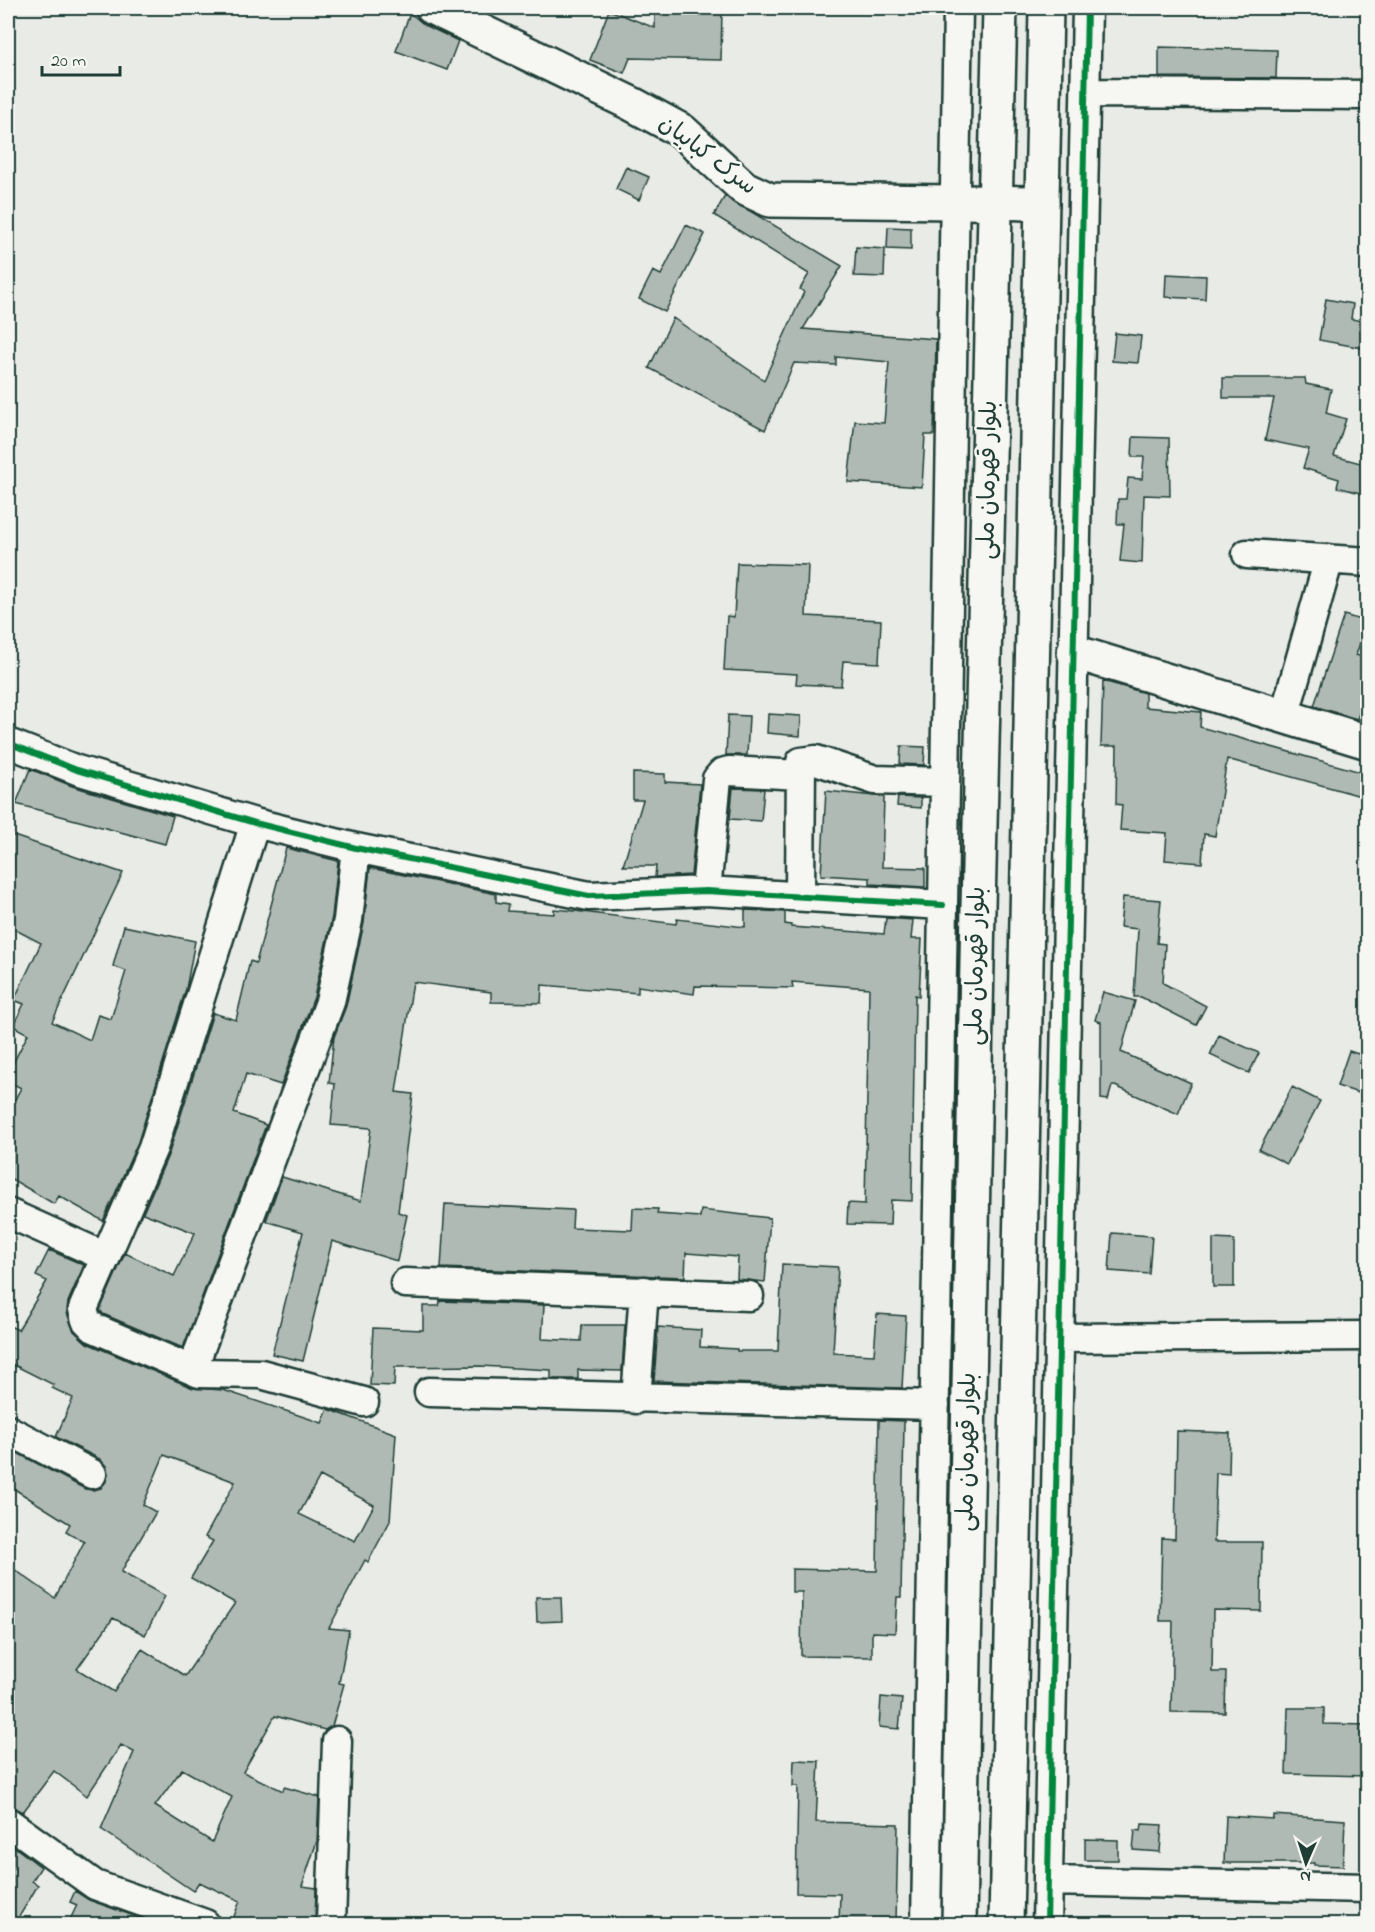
<svg xmlns="http://www.w3.org/2000/svg" width="1375" height="1932" viewBox="0 0 1375 1932" font-family="'Indie Flower','Playpen Sans Arabic',sans-serif">
  <style>
    .building { fill: #b0bab5; stroke: #1f3d34; stroke-width: 1.5; fill-rule: evenodd }
    .lines { fill: none; stroke-linecap: round; stroke-linejoin: round }
    .minor-casing { stroke: #1f3d34; stroke-width: 33 }
    .tertiary-casing { stroke: #1f3d34; stroke-width: 38 }
    .trunk-casing { stroke: #1f3d34; stroke-width: 38 }
    .minor { stroke: #f6f6f2; stroke-width: 28 }
    .tertiary { stroke: #f6f6f2; stroke-width: 33 }
    .trunk { stroke: #f6f6f2; stroke-width: 33 }
    .cycleway-casing { stroke: #f6f6f2; stroke-width: 10 }
    .cycleway { stroke: #00873e; stroke-width: 6 }
    .labels { text-anchor: middle; dominant-baseline: central; stroke-width: 5; stroke-linejoin: round; paint-order: stroke }
    .street-label { font-size: 24px; fill: #1f3d34; stroke: #f6f6f2 }
  </style>
  <rect width="100%" height="100%" fill="#e9ebe7"/>
  <filter id="ink" filterUnits="userSpaceOnUse"><feTurbulence type="fractalNoise" baseFrequency=".0167" numOctaves="2"/><feDisplacementMap in="SourceGraphic" scale="12" xChannelSelector="R" yChannelSelector="G"/><feConvolveMatrix kernelMatrix="1 2 1 2 8 2 1 2 1" color-interpolation-filters="sRGB"/></filter>
  <g filter="url(#ink)">
    <path class="building" d="M655,8H722L721,60L630,58L624,73L590,60L609,10L655,28Z
      M410,13L425,25L458,41L447,70L396,51Z
      M1159,47L1277,50L1276,78L1159,77Z
      M626,167L649,177L639,200L616,189Z
      M725,196L842,266L803,329L936,339L934,435H925L922,487L848,482L855,421L884,423L889,362L836,357V365L794,363L765,430L649,368L673,318L764,380L804,292L800,289L809,274L714,215Z
      M686,225L705,234L665,312L639,299L653,271L661,275Z
      M888,227L911,228V250L887,249Z
      M856,247L885,249L884,277L854,276Z
      M1166,274L1206,276L1205,299L1165,297Z
      M1326,299L1353,304L1351,319L1368,322V349L1319,340Z
      M1115,333L1141,336L1138,363L1112,361Z
      M1223,378H1305L1306,384L1331,389L1326,413L1346,419L1334,456L1368,465V495L1337,487L1339,479L1303,468L1309,449L1265,440L1274,398H1223Z
      M1133,437L1169,438L1170,496L1144,495L1142,563L1120,561L1124,524H1117L1118,499H1126L1128,478L1142,479L1144,457H1132Z
      M737,563L808,565L806,616L881,620L879,663L843,661L841,686L796,684L797,674L724,670L727,616L734,617Z
      M1344,615L1367,622L1356,655L1368,659V689L1357,719L1314,706Z
      M1103,681L1145,693V707L1201,712L1200,727L1368,774V798L1227,759L1215,836L1204,834L1202,863L1165,860L1167,833L1120,830L1122,805L1116,804L1117,746H1101Z
      M768,714L801,716L800,736L767,733Z
      M728,715L749,716L747,755H726Z
      M901,746L925,747L924,765L900,764Z
      M30,769L72,786L173,816L165,844L16,804Z
      M633,773L665,774V782L700,784L691,875L655,877L656,866H623L643,800H633Z
      M733,788L764,789L761,821L730,819Z
      M826,791L884,797L882,867L925,868V887L870,884V878L821,875Z
      M898,797L921,798V808L897,806Z
      M8,834L123,873L52,1022L90,1040L98,1015L111,1019L126,971L113,966L124,926L195,941L186,989L138,1142L103,1221L59,1196L54,1204L8,1177V1112L21,1088L8,1081V1073L28,1034L13,1026L24,1004L14,1000L41,943L8,926Z
      M286,848L338,861L332,917L314,997L281,1085L246,1074L234,1113L266,1125L183,1348L103,1314L100,1310L125,1253L174,1276L195,1233L143,1213L169,1153L213,1013L236,1020L250,961L256,963Z
      M370,868L496,894V902L509,904L508,911L554,914V909L575,911L676,924L677,919L745,927V910L785,912V924L791,925V927L884,934L886,918L913,920L911,939H922L919,996L915,995L912,1201L891,1200L890,1225L847,1224L848,1203L865,1204L869,988L792,982L793,988L695,986L694,994L638,986V993L542,985L541,1003L491,1002V992L413,982L396,1092L413,1094L398,1212L407,1215L397,1261L332,1241L303,1361L272,1354L303,1232L266,1221L282,1177L361,1201L371,1128L331,1125L335,1084L329,1083L334,1037L346,1006L364,923Z
      M1123,897L1161,900L1157,943L1165,944L1163,983L1206,1006L1196,1025L1141,997H1134L1138,929L1120,927Z
      M1103,992L1135,1001L1121,1052L1191,1083L1178,1114L1115,1086H1112L1108,1100L1101,1099V1022L1095,1020Z
      M1219,1035L1259,1053L1249,1073L1210,1055Z
      M1349,1051L1368,1057V1096L1337,1086Z
      M1292,1087L1320,1101L1287,1164L1259,1150Z
      M445,1204L573,1210L572,1228L632,1230L633,1208L658,1209L657,1214L700,1217L701,1210L770,1218L765,1282L737,1279L738,1257L686,1253L685,1277L441,1268Z
      M1112,1233L1152,1236L1149,1274L1109,1271Z
      M1213,1239L1234,1240V1287H1213Z
      M49,1250L84,1265L68,1302L67,1313L74,1331L87,1343L193,1388L223,1390L322,1423L328,1409L396,1434L390,1521L368,1562L365,1560L329,1628L349,1630L339,1683L344,1684L332,1726L325,1730L275,1716L243,1772L283,1791L284,1787L319,1797L317,1841L302,1886L316,1888L315,1924H231L240,1901L199,1882L193,1891L101,1829L134,1752L121,1745L87,1796L54,1771L23,1812L8,1806V1565L55,1598L84,1542L66,1531L70,1524L8,1485V1448L85,1489L93,1490L101,1488L108,1474L106,1466L100,1459L56,1437L73,1398L52,1388L54,1385L8,1362V1325L18,1330L47,1281L36,1276ZM164,1455L235,1482L205,1537L213,1541L191,1578L235,1603L185,1676L142,1649L114,1692L77,1669L113,1618L145,1635L165,1596L121,1572L156,1512L143,1505ZM320,1476L374,1505L355,1541L299,1514ZM182,1769L232,1797L212,1842L155,1806Z
      M782,1264L838,1267L833,1353L874,1355L877,1314L906,1316L902,1388L654,1381L658,1327L701,1330L700,1347L737,1349V1351H778Z
      M440,1301L544,1305L542,1339L581,1341L582,1325H625L622,1371L578,1370V1379H551V1370L480,1366L395,1367L394,1386L370,1385L373,1328L423,1330V1306H439Z
      M879,1420L904,1421L901,1597H897L895,1633L872,1632V1657L801,1656L802,1592H792V1569L877,1571Z
      M1177,1431L1230,1433L1229,1474L1216,1473L1214,1542H1262L1261,1611L1213,1610L1212,1672H1226L1225,1713L1171,1712L1173,1621H1160L1162,1538L1175,1539Z
      M536,1597H561L562,1621L537,1622Z
      M881,1697L902,1699L899,1729L879,1727Z
      M1288,1708H1324V1724L1368,1725V1776L1286,1774Z
      M794,1760L819,1761L816,1822L898,1824L896,1924H839L840,1894L796,1893L798,1786H793Z
      M1273,1815L1345,1820L1343,1866L1314,1865V1863H1224L1226,1816L1273,1819Z
      M1142,1824L1162,1825L1160,1852L1133,1850L1135,1830L1141,1831Z
      M1085,1839L1118,1840V1860H1085Z
      M8,1842L41,1867L32,1881L38,1885L15,1924H8Z
      M75,1891L89,1900L157,1924H68L77,1905L70,1902Z"/>
    <g class="lines">
      <defs>
        <path id="minor" d="M1086,93L1368,95
          M1247,554L1368,562
          M1284,717L1329,559
          M8,743L77,770L255,823L356,848L589,896L706,891L943,905
          M255,823L153,1148L83,1309L86,1320L94,1328L199,1373L261,1374L364,1402
          M706,891L717,779L722,773L729,771L800,775
          M800,895L801,762L816,760L875,780L945,782
          M8,1213L106,1257
          M405,1283L749,1296
          M1059,1338L1368,1336
          M192,1370L330,1002L348,920L356,848
          M429,1392L935,1405
          M636,1399L644,1291
          M8,1430L92,1474
          M8,1822L95,1885L205,1924
          M1048,1881L1368,1888
          M331,1924L337,1741
          M926,1924L958,8
          M1047,1924L1087,8"/>
        <path id="tertiary" d="M433,8L632,104L682,131L744,188L770,200L1042,203
          M1074,652L1368,742"/>
        <path id="trunk" d="M959,1924L978,907L1000,8
          M1006,1924L1046,8"/>
      </defs>
      <use href="#minor" class="minor-casing"/>
      <use href="#tertiary" class="tertiary-casing"/>
      <use href="#trunk" class="trunk-casing"/>
      <use href="#minor" class="minor"/>
      <use href="#tertiary" class="tertiary"/>
      <use href="#trunk" class="trunk"/>
      <defs>
        <path id="cycleway" d="M8,743L77,770L255,823L356,848L589,896L706,891L943,905
          M1047,1924L1087,8"/>
      </defs>
      <use href="#cycleway" class="cycleway-casing"/>
      <use href="#cycleway" class="cycleway"/>
    </g>
  </g>
  <g class="labels">
    <g class="street-label">
      <text transform="translate(707 156) rotate(37)">سرک کبابیان</text>
      <text transform="translate(989 480) rotate(-89)">بلوار قهرمان ملی</text>
      <text transform="translate(977 966) rotate(-89)">بلوار قهرمان ملی</text>
      <text transform="translate(968 1452) rotate(-89)">بلوار قهرمان ملی</text>
    </g>
  </g>
  <rect width="1375" height="1932" fill="none" stroke="#f6f6f2" stroke-width="30"/>
  <rect x="15" y="15" width="1345" height="1902" fill="none" stroke="#1f3d34" stroke-width="2" filter="url(#ink)"/>
  <g transform="translate(1306 1863) rotate(183)" stroke="#f6f6f2" stroke-width="4.5" paint-order="stroke">
  <path d="M0-4.5L10 22L0 15L-10 22Z" fill="#1f3d34"/>
  <text y="-9" font-size="16" font-weight="bold" text-anchor="middle" fill="#1f3d34">N</text>
  </g>
  <path d="M42 66v9h78v-9" fill="none" stroke="#1f3d34" stroke-width="3"/>
  <text x="51" y="66" font-size="18" fill="#1f3d34" stroke="#f6f6f2" stroke-width="4.5" paint-order="stroke">20 m</text>
</svg>
